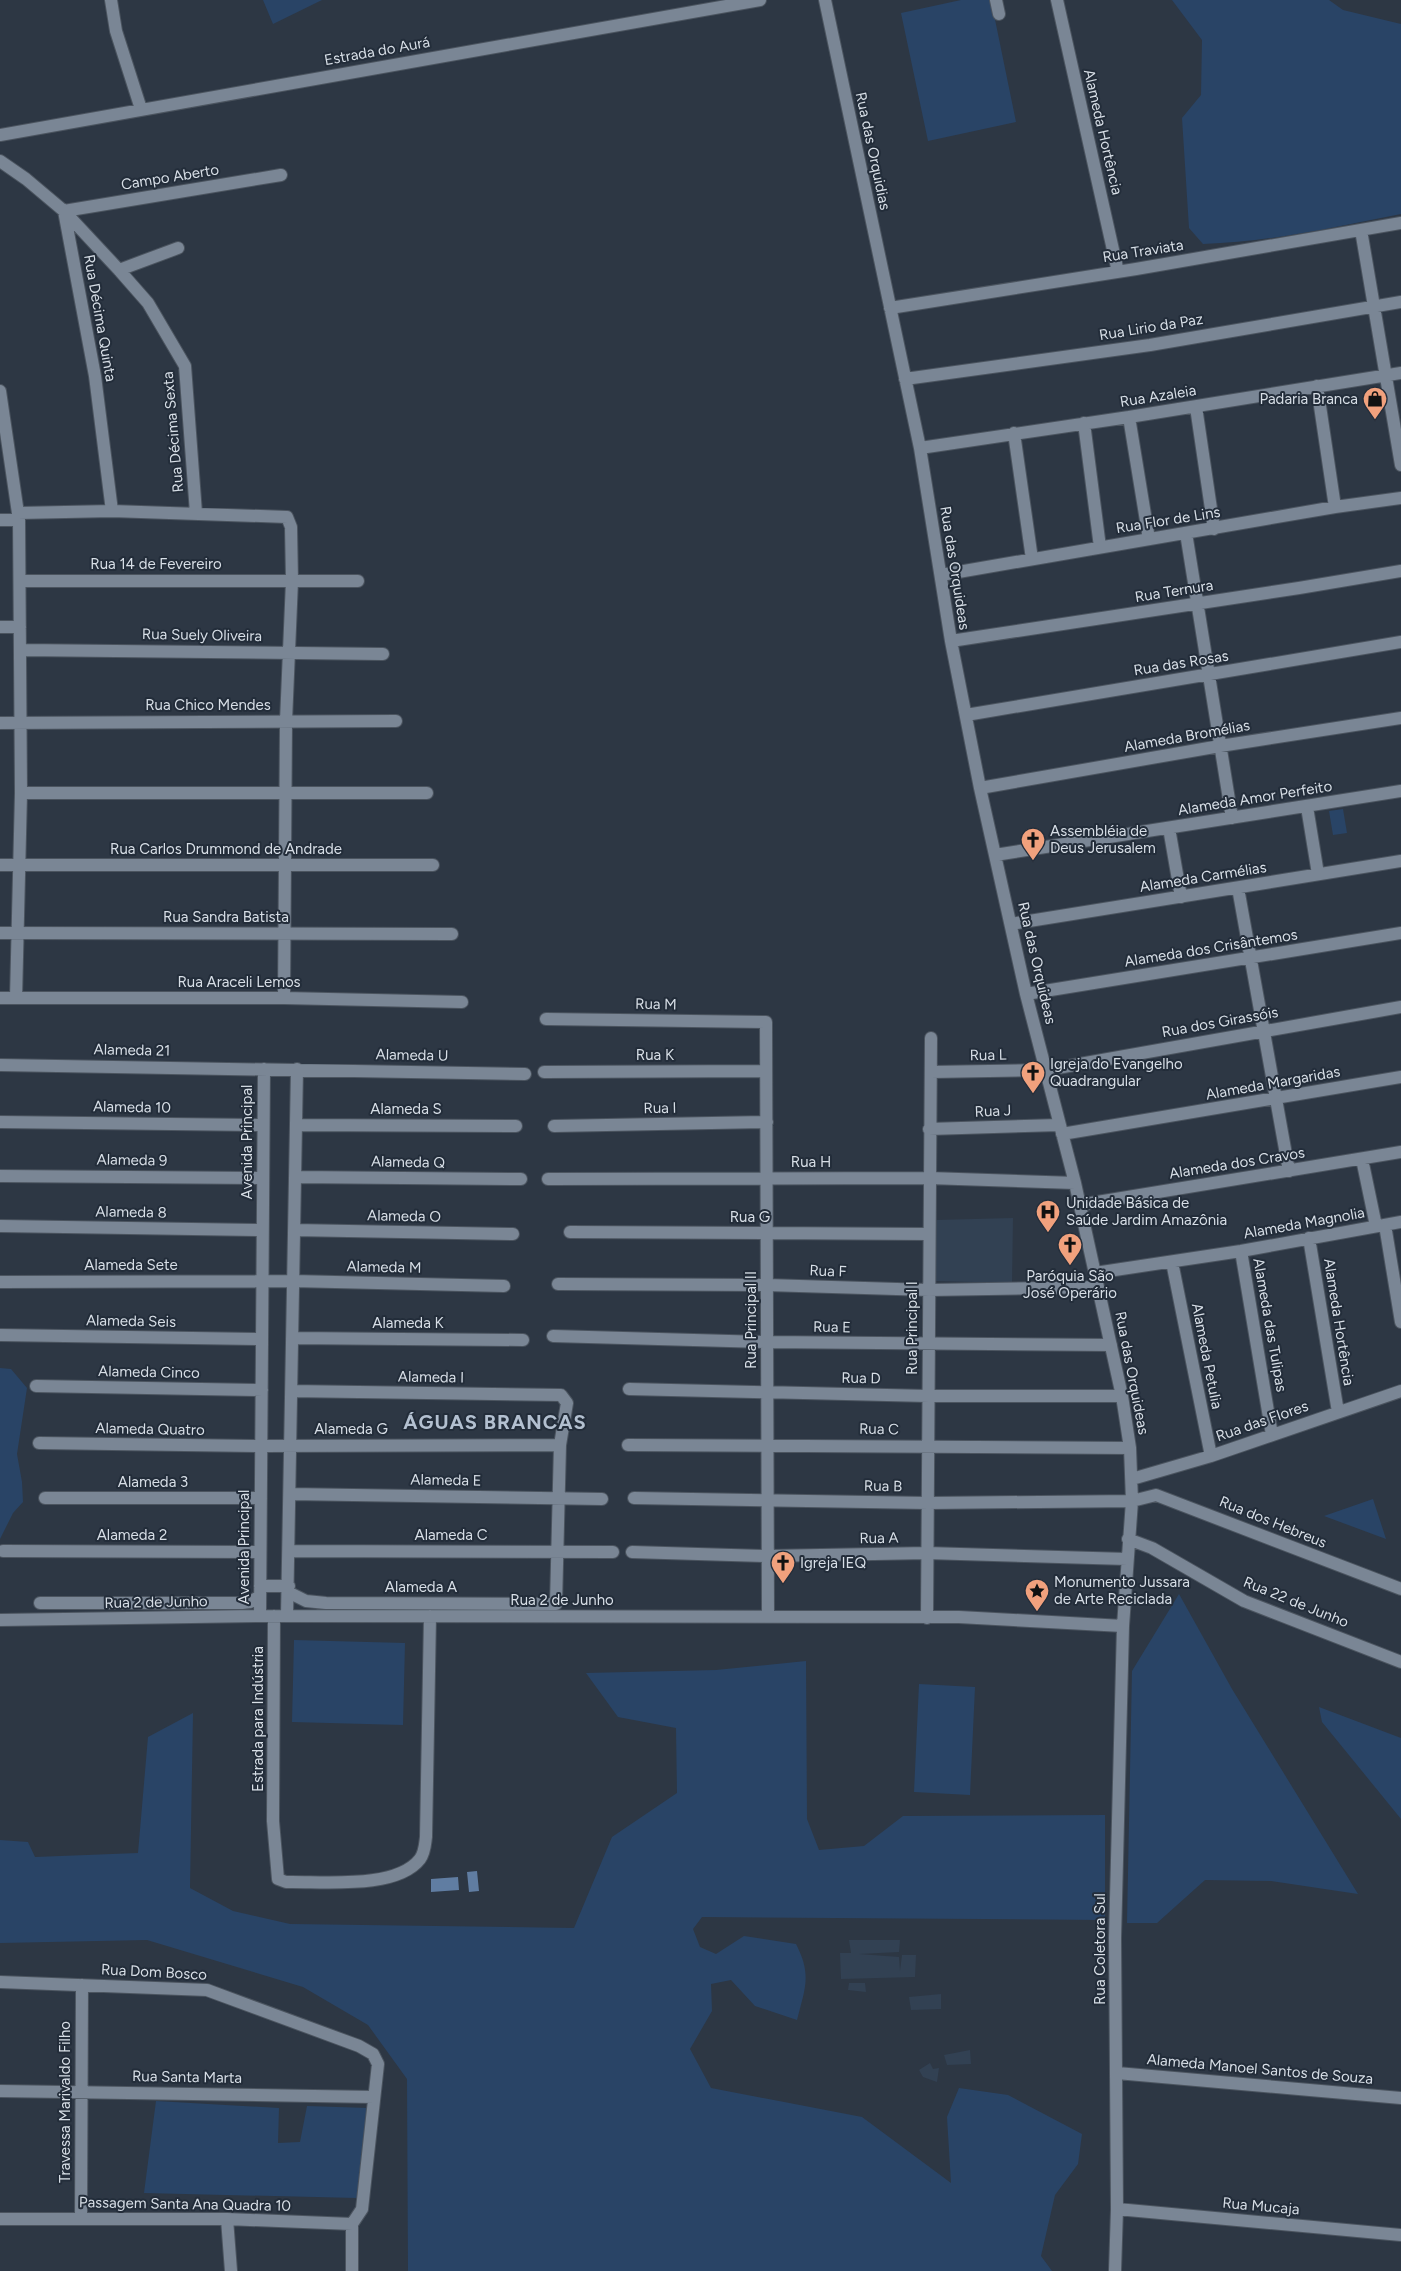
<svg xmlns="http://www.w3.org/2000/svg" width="1401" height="2271" viewBox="0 0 1401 2271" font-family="Figtree,sans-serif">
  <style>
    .built { fill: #324153 }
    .green { fill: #294466 }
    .water { fill: #607da2 }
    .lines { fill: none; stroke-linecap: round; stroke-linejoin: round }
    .minor-casing { stroke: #4b545f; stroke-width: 14 }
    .minor { stroke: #7a8695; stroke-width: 12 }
    .labels { text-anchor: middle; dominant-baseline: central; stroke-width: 4; stroke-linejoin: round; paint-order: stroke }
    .street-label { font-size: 15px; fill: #d7dee6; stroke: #232d3a }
    .poi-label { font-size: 15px; fill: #d7dee6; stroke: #232d3a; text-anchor: start }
    .district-label { font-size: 20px; font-weight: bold; letter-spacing: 1px; fill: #b3c0d0; stroke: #232d3a }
  </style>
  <rect width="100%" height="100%" fill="#2d3744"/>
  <path class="built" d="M1013,1218L1012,1283L936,1281L935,1220Z
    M849,1940H900L899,1952L859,1954L899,1957L900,1971L902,1955H916L915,1977L841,1979L840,1953H851Z
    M849,1983H865L866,1992L848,1990Z
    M941,1994V2009L911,2010L909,1997Z
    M970,2050L971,2064L947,2065L944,2055Z
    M930,2063L933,2069L939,2068L937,2082L923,2077L919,2070Z"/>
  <path class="green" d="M263,0H322L273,24Z
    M961,0H991L1016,122L928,141L901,13Z
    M1172,0H1329L1343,10L1401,24V214C1335,227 1270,242 1203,244L1189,228L1182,118L1201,95L1202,40Z
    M1343,809L1347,833L1333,835L1329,811Z
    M0,1368L11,1369L27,1388L17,1454L22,1482L23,1502L13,1513L0,1539Z
    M1373,1499L1386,1539L1324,1516Z
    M1179,1594L1232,1689L1358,1894L1271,1881L1205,1880L1157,1923H1127L1132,1671Z
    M294,1640L405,1643L403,1725L292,1722Z
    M806,1661L807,1819L819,1850L864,1846L903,1816L1105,1815V1920L702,1917L693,1929L700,1947L716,1954L744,1936L796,1944C812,1975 805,1988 797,2020L755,2006L731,1980L711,1984L712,2011L690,2049L711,2088L862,2117L951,2183L947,2117L959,2088L1008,2095L1082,2134L1078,2164L1055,2195L1041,2256L1052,2271H408L407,2079L368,2025L303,1987L147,1940L0,1943V1840L28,1842L35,1857L138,1853L148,1737L193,1713L190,1888L233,1911L290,1924L574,1928L612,1837L677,1793L676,1728L618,1717L586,1673L716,1670Z
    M919,1684L975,1687L970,1795L914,1792Z
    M1319,1707L1401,1738V1819L1322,1722Z
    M156,2101L279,2108L278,2143L300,2142L307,2106L368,2108L357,2198L144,2193Z"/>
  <path class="water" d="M477,1871L479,1891L469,1892L467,1872Z
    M458,1877L459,1890L431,1892V1879Z"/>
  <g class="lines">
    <defs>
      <path id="minor" d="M111,0L116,31L141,109
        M825,0L920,448L951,641L980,788L1026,994L1075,1183L1122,1396L1130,1448L1132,1501L1123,1626L1115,1938L1117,2209L1115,2271
        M996,0L999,14
        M1057,0L1118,272
        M0,135L760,0
        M0,161L26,179L64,211L119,270L148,303L185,366L196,513
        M64,211L95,376L112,511
        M64,211L281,175
        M1361,230L1401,465
        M119,270L178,248
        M890,308L1136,269L1401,223
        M905,379L1150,345L1401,302
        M1317,386L1335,507
        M0,391L19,520L21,793L16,998
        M1196,407L1214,529
        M1129,417L1149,539
        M1084,423L1100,547
        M1014,433L1032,559
        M920,448L1129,417L1401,373
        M18,513L112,511L287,517L291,527L292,581L286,721L284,998
        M0,520H19
        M1186,533L1232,818
        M941,575L1335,507L1401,498
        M20,581H358
        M0,627H20
        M951,641L1299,588L1401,571
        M21,650L383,654
        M966,715L1401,642
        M0,723L396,721
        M980,788L1220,746L1401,718
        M21,793H427
        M1307,807L1318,874
        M1169,828L1181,897
        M995,855L1401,791
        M0,865H433
        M1238,888L1289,1171
        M1011,924L1401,861
        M0,933L452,934
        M1026,994L1401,933
        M0,998H284L462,1002
        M546,1019L766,1022L768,1617
        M0,1065L525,1074
        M544,1072L766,1071
        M931,1072L1046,1070L1401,1007
        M0,1122L263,1125
        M296,1125L516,1126
        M554,1126L767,1122
        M929,1129L1059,1125
        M1062,1134L1401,1077
        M1362,1159L1376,1226
        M0,1176L263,1178
        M295,1177L521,1179
        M548,1179L929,1178L1075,1183
        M1079,1205L1401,1152
        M1385,1225L1401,1322
        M0,1226L262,1230
        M294,1230L513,1234
        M570,1232L929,1234
        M1309,1238L1338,1412
        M1241,1251L1272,1435
        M1172,1262L1211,1456
        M1095,1273L1241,1251L1401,1222
        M0,1282L293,1281L504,1286
        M558,1284L767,1285L929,1290L1098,1287
        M0,1335L262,1339
        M553,1336L767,1342L1111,1345
        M292,1338L523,1340
        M36,1386L262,1390
        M629,1389L928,1396H1122
        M39,1443L261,1446L560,1445
        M628,1445L1130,1448
        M1132,1479L1211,1456L1401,1391
        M290,1494L602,1499
        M45,1498H261
        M634,1498L928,1503L1132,1501L1156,1495L1401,1589
        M1128,1539L1152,1548L1244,1601L1401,1662
        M3,1551L260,1552
        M289,1551L613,1552
        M632,1552L768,1556L927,1553L1127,1559
        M260,1586H289
        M288,1592L306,1601L326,1603L556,1604L560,1445L567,1403L561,1395L291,1391
        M40,1603H242L250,1602L260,1596
        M260,1616L264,1069
        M274,1616L273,1821L278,1879L286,1882C322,1881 396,1890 420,1859C425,1852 425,1844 426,1837L430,1616
        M287,1616L297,1069
        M927,1618L931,1038
        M0,1620L260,1616L959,1617L1123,1626
        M0,1982L207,1990L359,2046L373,2054L378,2064L362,2209L352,2224L227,2219H0
        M1117,2073L1401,2098
        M0,2091L374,2097
        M1117,2209L1401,2235
        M81,2219L82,1985
        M227,2219L231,2271
        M352,2224V2271"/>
    </defs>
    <use href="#minor" class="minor-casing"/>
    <use href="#minor" class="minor"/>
  </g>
  <defs>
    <symbol id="shop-pin" viewBox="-11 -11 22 30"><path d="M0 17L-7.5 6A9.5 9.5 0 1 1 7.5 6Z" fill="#f1a17d" stroke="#232d3a"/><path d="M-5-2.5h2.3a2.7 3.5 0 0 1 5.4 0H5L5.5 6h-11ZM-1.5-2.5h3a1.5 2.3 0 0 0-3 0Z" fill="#111"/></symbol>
    <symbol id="church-pin" viewBox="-11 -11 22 30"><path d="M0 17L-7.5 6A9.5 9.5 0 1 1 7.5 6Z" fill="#f1a17d" stroke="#232d3a"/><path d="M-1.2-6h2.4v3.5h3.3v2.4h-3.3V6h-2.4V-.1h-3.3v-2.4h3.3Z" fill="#111"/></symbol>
    <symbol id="hospital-pin" viewBox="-11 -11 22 30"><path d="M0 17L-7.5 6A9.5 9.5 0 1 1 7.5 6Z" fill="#f1a17d" stroke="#232d3a"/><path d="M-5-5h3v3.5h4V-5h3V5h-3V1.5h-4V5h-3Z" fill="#111"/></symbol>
    <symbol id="sight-pin" viewBox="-11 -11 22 30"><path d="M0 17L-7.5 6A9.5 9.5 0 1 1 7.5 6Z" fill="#f1a17d" stroke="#232d3a"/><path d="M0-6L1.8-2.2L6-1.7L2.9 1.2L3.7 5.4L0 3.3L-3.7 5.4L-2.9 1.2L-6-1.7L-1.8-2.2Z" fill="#111"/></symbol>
  </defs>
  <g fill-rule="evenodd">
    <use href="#shop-pin" x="1361" y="385" width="28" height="38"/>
    <use href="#church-pin" x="1019" y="826" width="28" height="38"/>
    <use href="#church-pin" x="1019" y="1059" width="28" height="38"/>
    <use href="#hospital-pin" x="1034" y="1198" width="28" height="38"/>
    <use href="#church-pin" x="1056" y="1231" width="28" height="38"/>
    <use href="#church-pin" x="769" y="1549" width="28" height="38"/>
    <use href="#sight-pin" x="1023" y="1577" width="28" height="38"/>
  </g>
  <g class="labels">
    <g class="street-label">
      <text transform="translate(377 51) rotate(-10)">Estrada do Aurá</text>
      <text transform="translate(1103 132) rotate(77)">Alameda Hortência</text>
      <text transform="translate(873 151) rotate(78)">Rua das Orquidias</text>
      <text transform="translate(170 177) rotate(-9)">Campo Aberto</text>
      <text transform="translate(1143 251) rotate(-9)">Rua Traviata</text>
      <text transform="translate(100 318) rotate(80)">Rua Décima Quinta</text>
      <text transform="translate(1151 327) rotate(-9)">Rua Lirio da Paz</text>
      <text transform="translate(1158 396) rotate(-9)">Rua Azaleia</text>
      <text transform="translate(173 432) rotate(-95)">Rua Décima Sexta</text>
      <text transform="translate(1168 520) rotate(-9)">Rua Flor de Lins</text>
      <text x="156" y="564">Rua 14 de Fevereiro</text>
      <text transform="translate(955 568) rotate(81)">Rua das Orquideas</text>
      <text transform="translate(1174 591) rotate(-9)">Rua Ternura</text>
      <text transform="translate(202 635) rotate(1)">Rua Suely Oliveira</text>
      <text transform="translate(1181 663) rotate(-9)">Rua das Rosas</text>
      <text x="208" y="705">Rua Chico Mendes</text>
      <text transform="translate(1187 736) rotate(-10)">Alameda Bromélias</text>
      <text transform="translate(1255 798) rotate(-9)">Alameda Amor Perfeito</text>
      <text x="226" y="849">Rua Carlos Drummond de Andrade</text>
      <text transform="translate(1203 877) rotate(-9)">Alameda Carmélias</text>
      <text x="226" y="917">Rua Sandra Batista</text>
      <text transform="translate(1211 948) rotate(-9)">Alameda dos Crisântemos</text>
      <text transform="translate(1037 963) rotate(77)">Rua das Orquideas</text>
      <text x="239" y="982">Rua Araceli Lemos</text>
      <text transform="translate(656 1004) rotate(1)">Rua M</text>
      <text transform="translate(1220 1022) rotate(-10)">Rua dos Girassóis</text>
      <text transform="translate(132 1050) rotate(1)">Alameda 21</text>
      <text transform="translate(412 1055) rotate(1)">Alameda U</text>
      <text x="655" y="1055">Rua K</text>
      <text transform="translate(988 1055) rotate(-1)">Rua L</text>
      <text transform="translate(1273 1083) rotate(-10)">Alameda Margaridas</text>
      <text transform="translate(132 1107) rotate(1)">Alameda 10</text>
      <text transform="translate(660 1108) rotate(-1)">Rua I</text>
      <text x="406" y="1109">Alameda S</text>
      <text transform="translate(993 1111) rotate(-2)">Rua J</text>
      <text transform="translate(247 1142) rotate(-90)">Avenida Principal</text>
      <text transform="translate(132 1160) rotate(1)">Alameda 9</text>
      <text transform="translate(408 1162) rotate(1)">Alameda Q</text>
      <text x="811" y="1162">Rua H</text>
      <text transform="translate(1237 1163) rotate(-9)">Alameda dos Cravos</text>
      <text transform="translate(131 1212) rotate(1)">Alameda 8</text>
      <text transform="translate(404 1216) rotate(1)">Alameda O</text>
      <text x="750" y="1217">Rua G</text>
      <text transform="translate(1304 1223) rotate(-10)">Alameda Magnolia</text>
      <text x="131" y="1265">Alameda Sete</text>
      <text transform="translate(384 1267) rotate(1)">Alameda M</text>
      <text transform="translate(828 1271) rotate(2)">Rua F</text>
      <text transform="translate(751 1320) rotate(-90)">Rua Principal II</text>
      <text transform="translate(131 1321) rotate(1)">Alameda Seis</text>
      <text transform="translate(1339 1322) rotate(81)">Alameda Hortência</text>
      <text x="408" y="1323">Alameda K</text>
      <text transform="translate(1270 1325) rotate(80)">Alameda das Tulipas</text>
      <text transform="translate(832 1327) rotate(1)">Rua E</text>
      <text transform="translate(912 1328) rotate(-90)">Rua Principal I</text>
      <text transform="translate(1207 1356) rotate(79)">Alameda Petulia</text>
      <text transform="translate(149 1372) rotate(1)">Alameda Cinco</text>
      <text transform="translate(1132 1373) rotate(79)">Rua das Orquideas</text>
      <text transform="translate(431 1377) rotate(1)">Alameda I</text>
      <text transform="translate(861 1378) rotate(1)">Rua D</text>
      <text transform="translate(1262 1421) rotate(-19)">Rua das Flores</text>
      <text transform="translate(150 1429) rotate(1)">Alameda Quatro</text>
      <text x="351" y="1429">Alameda G</text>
      <text transform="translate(879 1429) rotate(1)">Rua C</text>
      <text transform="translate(446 1480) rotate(1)">Alameda E</text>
      <text x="153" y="1482">Alameda 3</text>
      <text transform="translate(883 1486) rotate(1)">Rua B</text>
      <text transform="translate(1273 1522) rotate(22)">Rua dos Hebreus</text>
      <text x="132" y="1535">Alameda 2</text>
      <text x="451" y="1535">Alameda C</text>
      <text transform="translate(879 1538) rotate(-1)">Rua A</text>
      <text transform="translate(244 1547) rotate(-90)">Avenida Principal</text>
      <text x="421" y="1587">Alameda A</text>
      <text x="562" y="1600">Rua 2 de Junho</text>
      <text transform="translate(156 1602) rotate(-1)">Rua 2 de Junho</text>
      <text transform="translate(1296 1602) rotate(22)">Rua 22 de Junho</text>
      <text transform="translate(258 1719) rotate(-90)">Estrada para Indústria</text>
      <text transform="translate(1100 1949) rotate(-90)">Rua Coletora Sul</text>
      <text transform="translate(154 1972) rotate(3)">Rua Dom Bosco</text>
      <text transform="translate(1260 2069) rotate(5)">Alameda Manoel Santos de Souza</text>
      <text transform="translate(187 2077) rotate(1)">Rua Santa Marta</text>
      <text transform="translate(65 2102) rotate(-90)">Travessa Marivaldo Filho</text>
      <text transform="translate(185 2204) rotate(1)">Passagem Santa Ana Quadra 10</text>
      <text transform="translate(1261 2206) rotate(5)">Rua Mucaja</text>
    </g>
    <g class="poi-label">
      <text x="1358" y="399" text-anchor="end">Padaria Branca</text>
      <text x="1050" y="831">Assembléia de<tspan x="1050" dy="17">Deus Jerusalem</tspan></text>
      <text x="1050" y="1064">Igreja do Evangelho<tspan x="1050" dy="17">Quadrangular</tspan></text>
      <text x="1066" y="1203">Unidade Básica de<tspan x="1066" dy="17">Saúde Jardim Amazônia</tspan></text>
      <text x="1070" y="1276" text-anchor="middle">Paróquia São<tspan x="1070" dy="17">José Operário</tspan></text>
      <text x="800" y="1563">Igreja IEQ</text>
      <text x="1054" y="1582">Monumento Jussara<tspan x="1054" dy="17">de Arte Reciclada</tspan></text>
    </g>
    <g class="district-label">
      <text x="495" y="1422">ÁGUAS BRANCAS</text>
    </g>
  </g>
</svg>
